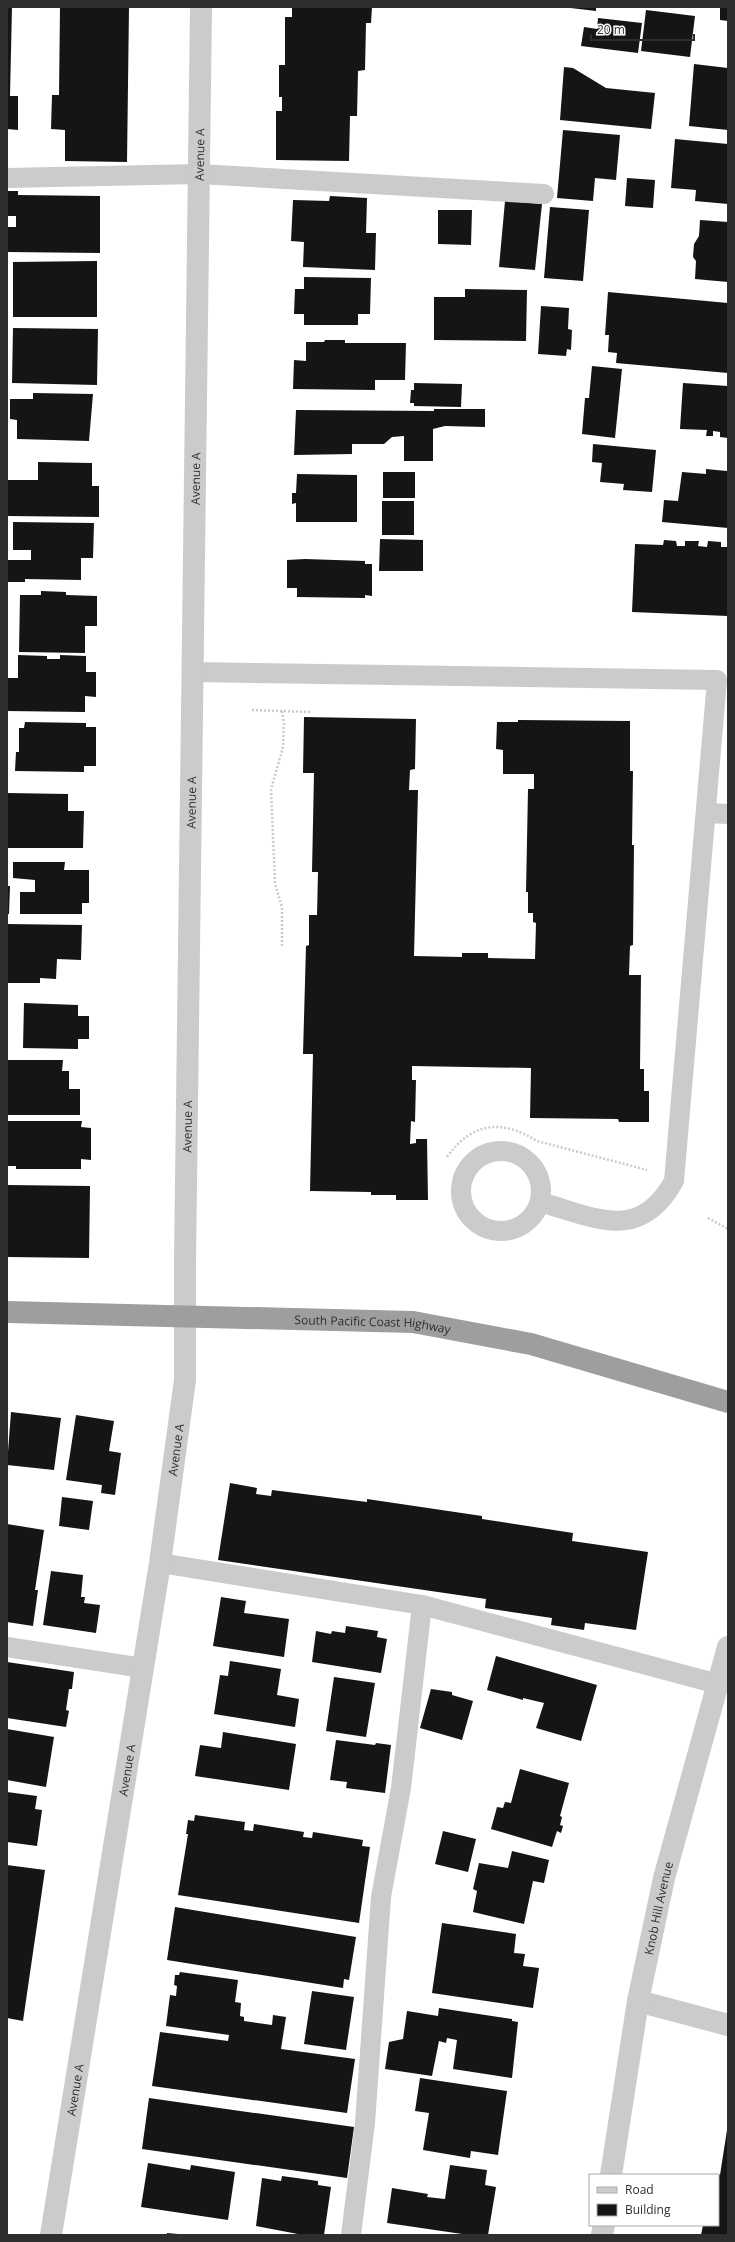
<svg xmlns="http://www.w3.org/2000/svg" width="735" height="2242" viewBox="0 0 735 2242" font-family="'Open Sans',sans-serif">
  <style>
    .building { fill: #151515 }
    .lines { fill: none; stroke-linecap: round; stroke-linejoin: round }
    .path { stroke: #cbcbcb; stroke-width: 2.5; stroke-dasharray: 2 2; stroke-linecap: butt }
    .service { stroke: #cbcbcb; stroke-width: 20 }
    .minor { stroke: #cbcbcb; stroke-width: 22 }
    .tertiary { stroke: #cbcbcb; stroke-width: 22 }
    .trunk { stroke: #9e9e9e; stroke-width: 22 }
    .labels { text-anchor: middle; dominant-baseline: central; stroke-width: 4; stroke-linejoin: round; paint-order: stroke }
    .street-label { font-size: 12px; fill: #2e2e2e; stroke: #fff }
  </style>
  <rect width="100%" height="100%" fill="#fff"/>
  <path class="building" d="M7,7H12L10,96H18V130L7,129Z
    M60,7H129L127,162L65,161V130L51,129L52,95H59Z
    M292,7H372L371,23H366L365,70L358,71L357,116H350L349,161L276,160V111H282V97H279V65H285V17H292Z
    M562,7H596V11Z
    M720,7H728V21L720,20Z
    M646,10L695,16L690,57L641,51Z
    M598,18L642,23L638,53L581,46L584,27L597,29Z
    M694,64L728,68V130L689,126Z
    M564,67L573,68L606,88L655,93L651,129L560,120Z
    M563,130L620,135L616,180L595,178L593,201L557,198Z
    M675,139L728,144V204L695,201L696,190L671,188Z
    M627,178L655,180L653,208L625,206Z
    M7,191H18V195L100,196V253L7,252V227H16V216H7Z
    M330,196L367,198L366,233H376L375,270L303,267L304,242L291,241L293,200L329,201Z
    M505,201L542,204L535,270L499,267Z
    M550,207L589,210L583,281L544,278Z
    M438,210H472L471,245L438,244Z
    M700,220L728,222V282L695,279L696,261L693,257L694,244L699,236Z
    M97,261V317H13V262Z
    M304,277L371,278L370,314H358V325H304V314H294L295,289H304Z
    M465,289L527,290L526,341L434,340V297H465Z
    M608,292L728,303V373L616,363L617,353L608,352L609,335H605Z
    M541,306L569,308L568,329L572,330L571,350L567,349L566,356L538,354Z
    M13,328L98,329L97,385L12,383Z
    M325,340H345V343H406L405,380H375V390L293,389L294,360L306,361V342H324Z
    M592,366L622,369L615,438L582,434L585,398H589Z
    M414,383L462,384L461,407L414,406V403H410L411,390H414Z
    M683,383L728,386V438L720,437V432L713,431V436H706L707,430L680,429Z
    M33,393L93,394L89,441L17,439V420L10,419V399H33Z
    M434,409H485V427L445,426L433,429V461H404V436L392,437L384,444H352V454L294,455L296,410L434,411Z
    M593,444L656,450L652,492L623,490L624,484L600,482L602,463L592,462Z
    M38,462L92,463V486H99V517L7,516V480H38Z
    M706,469L727,471L728,528L662,522L664,500L678,501L682,472L706,474Z
    M383,472H415V498H383Z
    M297,474L357,475V522H296V503L292,504V493H296Z
    M382,501H414V535H382Z
    M13,522L94,523L93,558H81V580L25,579V582H7V560H31V550H13Z
    M380,539L423,540V571H379Z
    M664,540L676,541L677,546H685V541H699L698,546L707,547L708,541L721,542V547H728V616L632,612L635,544L663,545Z
    M305,559L365,561V564H372V596L365,595V598L297,597V588H287V560Z
    M41,591L66,592V595L97,596V626H85V653L19,652L20,595H41Z
    M18,655L47,656V659H60V655L86,656V672H96V697L85,696V712L7,711V678H18Z
    M304,717L416,719L415,769L410,770L409,790H418L414,956L462,957V953H488V958L535,959L536,923L533,922V913H528V892H526L528,789H534V774H503V750L496,749L497,722H518V720L630,721V771H633L632,845H634L633,945L630,946L629,975H641L640,1069H644V1091H649V1122H619L618,1119L530,1118L531,1068L412,1066V1080H416L415,1122L411,1121L410,1144L416,1143V1139H427L428,1200H396V1195H371V1192L310,1191L313,1054H303L306,946L309,945V915H317L318,872H312L314,773H303Z
    M25,722L86,723V727H96V766H84V772L15,771L16,752H19V728H24Z
    M7,793L68,794V811H84L83,848H7Z
    M13,862H65L64,870H89V903H82V914H20V892H35V880L13,878Z
    M7,886H10L9,914H7Z
    M7,924L82,925L81,960L57,959L56,979L40,978V983H7Z
    M24,1003L78,1005V1016H89V1039H78V1049L23,1048Z
    M7,1060H63L62,1071H69V1089H80V1115H7Z
    M7,1121H82L81,1127L91,1128V1160L81,1159V1169H16V1166H7Z
    M7,1185L90,1186L89,1258L7,1257Z
    M11,1412L61,1418L54,1470L7,1465Z
    M76,1415L114,1421L109,1451L121,1453L115,1495L101,1493L102,1485L66,1480Z
    M230,1483L257,1488L256,1494L271,1496L272,1490L367,1502V1499L482,1516V1519L573,1533L572,1541L648,1552L636,1630L585,1623L584,1630L551,1625L552,1618L485,1608L486,1599L218,1560Z
    M62,1497L93,1501L89,1530L59,1526Z
    M7,1524L44,1530L35,1590H38L33,1626L7,1622Z
    M51,1571L83,1575L81,1597H85L84,1603L100,1605L96,1633L43,1625Z
    M221,1597L246,1601L244,1613L289,1619L284,1657L213,1646Z
    M346,1626L378,1631L377,1637L387,1639L381,1673L312,1662L316,1631L331,1634L332,1631L345,1633Z
    M496,1656L597,1685L581,1741L536,1728L544,1703L523,1698V1700L487,1690Z
    M230,1661L281,1669L277,1695L299,1699L295,1727L214,1714L220,1675L228,1676Z
    M7,1662L74,1672L72,1689H69L66,1710L69,1711L66,1727L7,1718Z
    M334,1677L375,1683L366,1737L326,1731Z
    M431,1689L452,1692V1695L473,1701L462,1740L420,1728Z
    M7,1729L54,1737L46,1787L7,1780Z
    M223,1732L296,1744L289,1790L195,1776L200,1745L221,1748Z
    M336,1740L375,1745L376,1743L391,1745L385,1793L346,1788L347,1782L330,1780Z
    M520,1769L569,1783L560,1816L562,1817L560,1825L563,1826L561,1833L557,1831L552,1847L491,1829L497,1807L503,1808L505,1802L511,1803Z
    M7,1792L37,1796L35,1809L42,1810L37,1846L7,1842Z
    M195,1815L245,1822L244,1830L253,1831L254,1824L304,1832L303,1837L312,1838L313,1832L363,1840L362,1846L370,1847L359,1923L178,1895L188,1834H186L188,1820L194,1821Z
    M443,1831L476,1839L468,1872L435,1864Z
    M512,1851L549,1860L544,1883L533,1881L524,1924L473,1912L477,1891L473,1889L479,1863L508,1868Z
    M7,1865L45,1870L23,2021L7,2018Z
    M175,1907L356,1937L349,1980L344,1979L343,1988L167,1960Z
    M442,1923L516,1934L514,1953L525,1954L523,1966L539,1968L533,2008L432,1993Z
    M180,1972L238,1980L235,2002L241,2003L240,2016L244,2017V2021L272,2025L273,2015L286,2017L281,2049L355,2059L347,2113L152,2086L160,2032L228,2041L229,2035L166,2026L170,1995L176,1996L177,1986L174,1985L175,1975H179Z
    M312,1991L354,1997L346,2050L304,2044Z
    M439,2008L512,2019V2021L518,2022L512,2078L453,2069L457,2040L447,2038L446,2043L439,2041L432,2076L385,2069L389,2042L403,2039L407,2011L438,2016Z
    M420,2078L507,2091L498,2155L471,2151L470,2158L423,2150L429,2113L415,2111Z
    M149,2098L354,2127L347,2178L142,2149Z
    M727,2130L728,2235H701L703,2225H718V2174L720,2175Z
    M148,2163L190,2170L191,2165L235,2172L228,2220L141,2207Z
    M450,2165L487,2170L485,2185L496,2187L488,2235H469L387,2223L392,2188L428,2194L427,2197L445,2199Z
    M282,2176L318,2181V2185L331,2187L324,2235H303L256,2226L262,2178L281,2181Z
    M167,2233L178,2234V2235H167Z"/>
  <g class="lines">
    <path class="path" d="M252,710L310,712
      M282,711L284,724L283,747L271,789L275,884L282,907V948
      M447,1157C472,1122 502,1119 537,1141L647,1170
      M708,1218L728,1229"/>
    <path class="service" d="M7,178L199,174L544,194
      M192,672L717,680L674,1181C639,1244 594,1217 540,1202
      M706,813L728,814
      M461 1191a40 40 0 1 1 80 0a40 40 0 1 1-80 0Z
      M160,1563L422,1605L718,1684
      M7,1647L143,1668
      M351,2235L365,2123L381,1897L401,1788L422,1605"/>
    <g class="minor">
      <path d="M638,2001L728,2025"/>
      <path id="s1" d="M51,2235L160,1563L185,1380V1262L201,7"/>
    </g>
    <g class="tertiary">
      <path id="s2" d="M611,2175L638,2001L664,1878L728,1647"/>
      <path d="M602,2235L604,2225"/>
    </g>
    <path class="trunk" id="s3" d="M7,1312L413,1322L531,1344L728,1402"/>
  </g>
  <g class="labels">
    <g class="street-label">
      <text stroke="none"><textPath href="#s1" startOffset="2091">Avenue A</textPath></text>
      <text stroke="none"><textPath href="#s1" startOffset="1767">Avenue A</textPath></text>
      <text stroke="none"><textPath href="#s1" startOffset="1443">Avenue A</textPath></text>
      <text stroke="none"><textPath href="#s1" startOffset="1119">Avenue A</textPath></text>
      <text stroke="none"><textPath href="#s3" startOffset="366">South Pacific Coast Highway</textPath></text>
      <text stroke="none"><textPath href="#s1" startOffset="795">Avenue A</textPath></text>
      <text stroke="none"><textPath href="#s1" startOffset="471">Avenue A</textPath></text>
      <text stroke="none"><textPath href="#s2" startOffset="271">Knob Hill Avenue</textPath></text>
      <text stroke="none"><textPath href="#s1" startOffset="147">Avenue A</textPath></text>
    </g>
  </g>
  <rect width="735" height="2242" fill="none" stroke="#2e2e2e" stroke-width="16"/>
  <rect x="589" y="2174" width="130" height="52" fill="#ffffff" stroke="#ababab"/>
  <rect x="597" y="2187" width="20" height="6" fill="#cbcbcb" stroke="#ababab"/>
  <text x="625" y="2194" font-size="12" fill="#2e2e2e">Road</text>
  <rect x="597" y="2204" width="20" height="12" fill="#151515" stroke="#ababab"/>
  <text x="625" y="2214" font-size="12" fill="#2e2e2e">Building</text>
  <path d="M591 34v6h103v-6" fill="none" stroke="#2e2e2e" stroke-width="2"/>
  <text x="597" y="34" font-size="12" fill="#2e2e2e" stroke="#ffffff" stroke-width="3" paint-order="stroke">20 m</text>
</svg>
